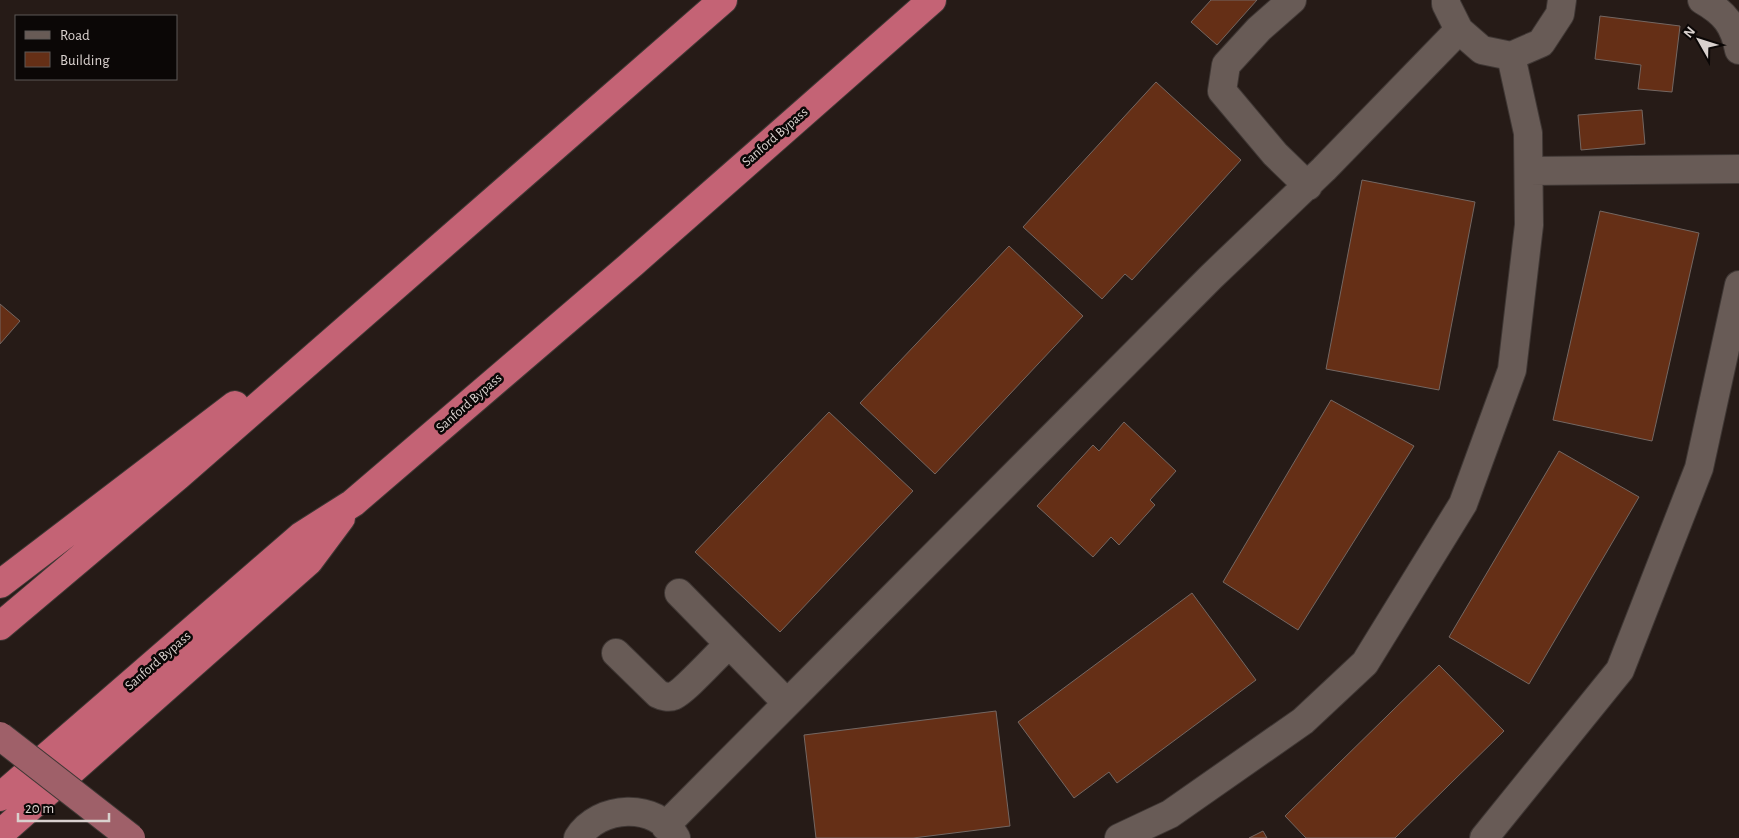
<svg xmlns="http://www.w3.org/2000/svg" width="1739" height="838" viewBox="0 0 1739 838" font-family="'Alegreya Sans',sans-serif">
  <style>
    .building { fill: #652f16; stroke: #746762 }
    .lines { fill: none; stroke-linecap: round; stroke-linejoin: round }
    .minor-casing { stroke: #3f3734; stroke-width: 30 }
    .highway-casing { stroke: #3f3734; stroke-width: 30 }
    .minor { stroke: #685b56; stroke-width: 28 }
    .highway { stroke: #c46375; stroke-width: 28 }
    .major-bridge-casing { stroke: #3f3734; stroke-width: 30; stroke-linecap: butt }
    .major-bridge { stroke: #9f6069; stroke-width: 28 }
    .labels { text-anchor: middle; dominant-baseline: central; stroke-width: 5; stroke-linejoin: round; paint-order: stroke }
    .street-label { font-size: 14px; fill: #d9d1ce; stroke: #0b0706 }
  </style>
  <rect width="100%" height="100%" fill="#261b17"/>
  <path class="building" d="M1211,0H1257L1217,45L1191,22Z
    M1600,16L1680,26L1672,92L1638,89L1641,65L1595,59Z
    M1156,82L1241,160L1132,280L1125,274L1102,299L1023,227Z
    M1642,110L1645,144L1581,150L1578,115Z
    M1362,180L1475,202L1439,390L1326,369Z
    M1600,211L1699,233L1652,441L1553,420Z
    M1009,246L1083,316L935,474L860,403Z
    M0,304L20,321L0,344Z
    M1331,400L1414,446L1298,630L1223,582Z
    M829,412L913,491L780,632L695,552Z
    M1124,422L1176,471L1150,500L1155,505L1119,545L1111,537L1093,557L1037,506L1093,445L1099,451Z
    M1559,451L1639,497L1529,684L1449,637Z
    M1192,593L1256,680L1117,783L1109,772L1074,798L1018,722Z
    M1439,665L1504,731L1395,838H1306L1285,816Z
    M996,711L1010,826L913,838H816L804,735Z
    M1263,831L1267,838H1249Z"/>
  <g class="lines">
    <defs>
      <path id="minor" d="M1292,0L1259,29L1226,65L1222,91L1275,154L1308,186
        M1446,0V4L1459,30L1482,50L1511,56L1541,43L1560,14L1562,0
        M1702,0C1725,13 1734,25 1739,50
        M1529,171L1739,169
        M679,593L787,703
        M616,653L658,694C662,696 669,698 673,696C683,693 719,653 729,644
        M665,826L1064,425L1211,277L1324,169L1459,30
        M578,838C598,805 657,801 676,838
        M1119,838L1170,814L1303,721L1365,663L1463,504L1512,370L1529,225L1528,133L1511,56
        M1484,838L1620,670L1699,468L1739,285"/>
      <path id="highway" d="M0,584L235,405
        M0,626L178,476L723,0
        M0,797L301,536L353,503L633,263L932,0
        M0,834L309,561L341,518"/>
    </defs>
    <use href="#minor" class="minor-casing"/>
    <use href="#highway" class="highway-casing"/>
    <use href="#minor" class="minor"/>
    <use href="#highway" class="highway"/>
    <defs>
      <path id="major-bridge" d="M0,736L131,838"/>
    </defs>
    <use href="#major-bridge" class="major-bridge-casing"/>
    <use href="#major-bridge" class="major-bridge"/>
  </g>
  <g class="labels">
    <g class="street-label">
      <text transform="translate(775 137) rotate(-41)">Sanford Bypass</text>
      <text transform="translate(469 403) rotate(-41)">Sanford Bypass</text>
      <text transform="translate(158 661) rotate(-41)">Sanford Bypass</text>
    </g>
  </g>
  <rect x="15" y="15" width="162" height="65" fill="#0b0706" stroke="#5d5856"/>
  <rect x="25" y="31" width="25" height="8" fill="#685b56" stroke="#5d5856"/>
  <text x="60" y="40" font-size="15" fill="#d9d1ce">Road</text>
  <rect x="25" y="52" width="25" height="15" fill="#652f16" stroke="#5d5856"/>
  <text x="60" y="65" font-size="15" fill="#d9d1ce">Building</text>
  <g transform="translate(1699 40) rotate(309)" stroke="#0b0706" stroke-width="4" paint-order="stroke">
  <path d="M0-4L9 19L0 12L-9 19Z" fill="#d9d1ce"/>
  <text y="-8" font-size="14" font-weight="bold" text-anchor="middle" fill="#d9d1ce">N</text>
  </g>
  <path d="M18 813v8h91v-8" fill="none" stroke="#d9d1ce" stroke-width="2.5"/>
  <text x="25" y="813" font-size="15" fill="#d9d1ce" stroke="#0b0706" stroke-width="4" paint-order="stroke">20 m</text>
</svg>
